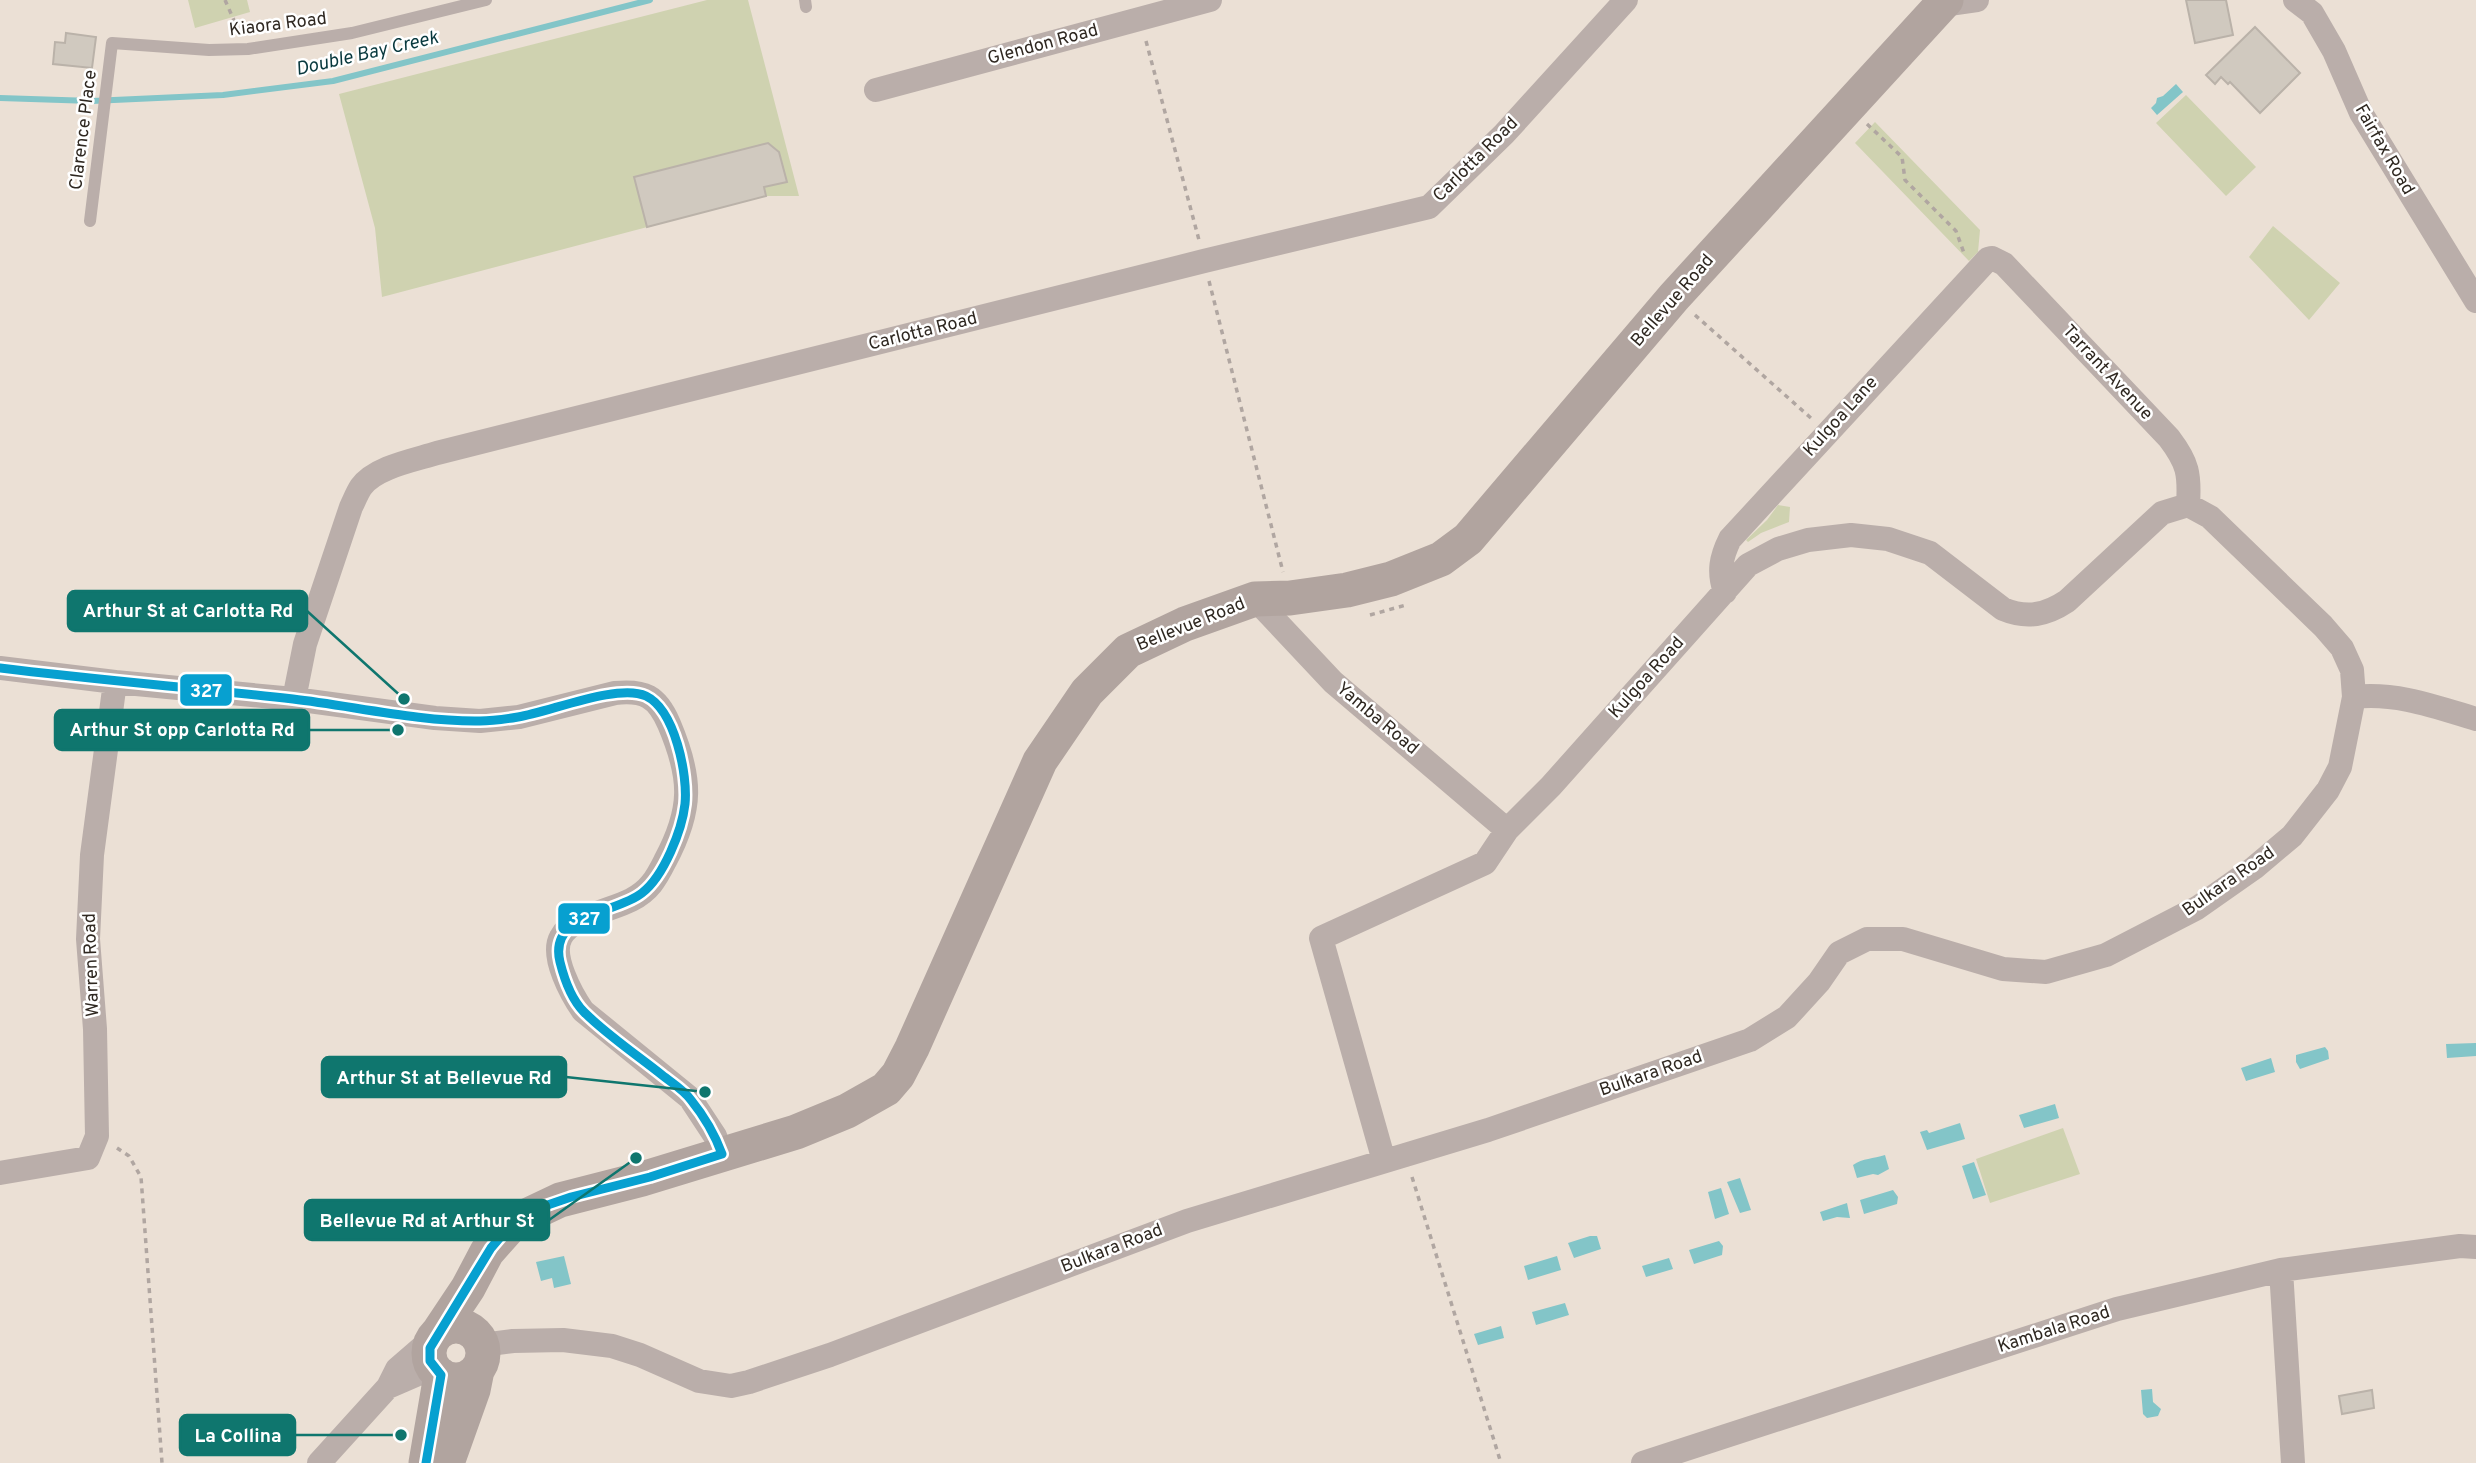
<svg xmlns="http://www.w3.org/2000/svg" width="2476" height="1463" viewBox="0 0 2476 1463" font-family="Overpass,sans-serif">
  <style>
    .green { fill: #cfd2b0 }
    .water { fill: #83c5c8 }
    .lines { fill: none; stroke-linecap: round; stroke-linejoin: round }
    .stream { stroke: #83c5c8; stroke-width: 6 }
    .building { fill: #d0c9bf; stroke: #bab2a9; stroke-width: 2 }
    .path { stroke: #b0a6a1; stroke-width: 3.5; stroke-dasharray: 5 5; stroke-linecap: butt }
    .lane { stroke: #baaeaa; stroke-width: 12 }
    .street { stroke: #baaeaa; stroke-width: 24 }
    .secondary { stroke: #b1a49f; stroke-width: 35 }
    .bus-1-casing { stroke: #fff; stroke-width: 14 }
    .bus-1 { stroke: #07a0d0; stroke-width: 9 }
    .labels { text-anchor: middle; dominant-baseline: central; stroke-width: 5; stroke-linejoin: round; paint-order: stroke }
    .street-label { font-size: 18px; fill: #2f2821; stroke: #fff }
    .water-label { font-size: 19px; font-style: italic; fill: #08383d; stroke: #fff }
    .leader { fill: none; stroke: #0f766e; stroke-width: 2.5 }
    .callout-dot { fill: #0f766e; stroke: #fff; stroke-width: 2.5 }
    .callout { fill: #0f766e; stroke: #0f766e; stroke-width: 2.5 }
    .callout-label { font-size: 19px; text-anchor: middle; font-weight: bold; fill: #fff }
    .line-badge { stroke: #fff; stroke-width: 2.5 }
    .badge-label { font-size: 19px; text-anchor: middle; font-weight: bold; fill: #fff }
  </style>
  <rect width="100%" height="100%" fill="#ebe0d5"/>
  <path class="green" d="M188,0H247L250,12L195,28Z
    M707,0H748L799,196H765L382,297L375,228L339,94Z
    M2186,95L2256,167L2226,196L2156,123Z
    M1875,122L1980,230L1978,252L1969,261L1855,143Z
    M2273,226L2340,283L2309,320L2249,257Z
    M1778,505L1790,507L1789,522L1761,533L1748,542L1746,540L1767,520Z
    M2063,1128L2080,1174L1990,1203L1976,1159Z"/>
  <path class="water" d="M2176,84L2183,92L2157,115L2151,108L2156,103L2157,98L2163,96Z
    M2476,1043V1056L2447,1058L2446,1044Z
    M2325,1047L2328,1051L2329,1059L2300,1069L2296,1062V1055Z
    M2271,1058L2275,1072L2246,1081L2241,1068Z
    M2055,1104L2059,1118L2024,1128L2019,1115Z
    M1960,1123L1965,1139L1927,1150L1920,1132L1927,1130L1929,1133Z
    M1885,1155L1889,1169L1878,1175L1873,1174L1857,1178L1853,1165C1863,1158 1873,1159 1885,1155Z
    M1974,1162L1986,1195L1973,1199L1962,1166Z
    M1740,1178L1751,1210L1740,1213L1727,1182Z
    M1721,1188L1729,1214L1715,1219L1708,1192Z
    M1893,1190L1898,1197L1897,1204L1864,1214L1860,1200Z
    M1847,1203L1850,1218L1837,1217L1823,1221L1820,1212Z
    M1590,1236H1597L1601,1249L1574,1258L1568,1243Z
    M1719,1241L1723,1246L1722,1255L1694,1264L1689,1250Z
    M564,1256L571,1284L554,1288L552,1278L541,1281L536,1262Z
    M1557,1256L1561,1270L1528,1280L1524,1266Z
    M1669,1258L1673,1269L1646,1277L1642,1266Z
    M1565,1303L1569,1315L1536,1325L1532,1312Z
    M1501,1326L1504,1338L1478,1345L1474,1334Z
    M2152,1389L2153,1402L2161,1409L2158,1416L2147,1418L2143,1414L2141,1390Z"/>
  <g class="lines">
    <path class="stream" d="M0,98L92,101L223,95L333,81L650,0"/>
  </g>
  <path class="building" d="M2186,0H2226L2233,35L2195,43Z
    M2255,27L2300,73L2260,113L2230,82L2228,84L2221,77L2215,84L2206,75Z
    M66,33L96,37L92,68L53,64L55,42L65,43Z
    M768,143L779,152L787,182L764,187L766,196L647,227L634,177Z
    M2372,1390L2374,1408L2342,1414L2339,1396Z"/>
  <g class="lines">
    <path class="path" d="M225,0L240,34
      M1146,41L1199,240
      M1867,124L1902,157L1905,180L1956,231L1964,253
      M1209,281L1283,572
      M1695,315L1812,419
      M1370,615L1406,605
      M117,1148L129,1156L141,1177L162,1463
      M1412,1177L1501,1463"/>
    <path class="lane" d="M805,0L806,7
      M90,221L112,43L209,50L248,49L352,33L486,0"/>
    <path class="street" d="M2295,0L2312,13L2334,51L2361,113L2476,301
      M1942,5L1977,0
      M876,90L1210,0
      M1725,592C1718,572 1721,557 1730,539L1988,259L1992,258L2004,264L2169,438C2188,463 2190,474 2188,505
      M1255,599L1333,682L1507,830
      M0,668L115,682L294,699L435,718L480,721L519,717L615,693C644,690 657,696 669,724C692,778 693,809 665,861C656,879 649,891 631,900C612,910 571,917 561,937C550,956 572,995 583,1011L690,1098L715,1136L722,1154
      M2354,697C2396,692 2436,707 2476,719
      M294,699L305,644L351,507C354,501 357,493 361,487C375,467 415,460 437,453L1204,261L1429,207L1504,134L1626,0
      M1384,1161L1321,938L1485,863L1507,830L1551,786L1748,565L1778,549L1808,540L1851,535L1888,539L1930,553L2003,609C2027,619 2046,615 2067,601L2162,513L2188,505
      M0,1173L88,1158L97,1136L95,1029L88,939L92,855L115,682
      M2281,1270L2293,1463
      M482,1345L513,1341L563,1340L612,1346L640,1355L699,1381L731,1386L749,1382L830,1355L1187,1221L1488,1130L1750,1040L1787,1017L1819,982L1839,953L1867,939H1903L2003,969L2046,972L2106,955L2197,908L2254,868L2292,836L2328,790L2340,767L2354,697L2352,670L2342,648L2323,626L2210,517L2188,505
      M388,1387L418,1374L436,1372
      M319,1463L388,1387L397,1369L434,1337
      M1643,1463L2117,1309L2281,1270L2460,1246L2476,1247"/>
    <path class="secondary" d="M429 1353a27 27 0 1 1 54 0a27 27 0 1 1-54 0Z
      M440,1330L468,1288L487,1252L511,1225L522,1218L560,1200L642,1179L796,1132L847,1111L886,1089L898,1075L912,1048L1040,761L1087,692L1128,651L1185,624L1255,599L1290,598L1347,590L1391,579L1441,559L1468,539L1674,297L1946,0
      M426,1463L441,1375
      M447,1463L473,1390L477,1370"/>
    <defs>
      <path id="bus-1" d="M0,668C98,680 196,688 293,699C353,706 421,722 480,721C493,721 506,719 518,717C550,712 618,683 646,696C675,710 688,775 685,804C682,830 664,876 642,893C616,914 548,913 560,962C564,978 572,1000 584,1012C607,1035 637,1055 662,1075C672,1083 684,1090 691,1100C704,1116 715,1135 722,1154
        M426,1463L441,1375L430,1361V1348L491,1248L509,1227L521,1217L536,1209L571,1197L650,1177L722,1154"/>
    </defs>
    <use href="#bus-1" class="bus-1-casing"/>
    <use href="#bus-1" class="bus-1"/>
  </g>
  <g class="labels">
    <g class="street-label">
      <text transform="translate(278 25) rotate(-7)">Kiaora Road</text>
      <text transform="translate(1043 45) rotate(-15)">Glendon Road</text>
      <text transform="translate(84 130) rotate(-83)">Clarence Place</text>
      <text transform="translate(2384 150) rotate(60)">Fairfax Road</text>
      <text transform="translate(1476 160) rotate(-45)">Carlotta Road</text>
      <text transform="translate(1673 301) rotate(-49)">Bellevue Road</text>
      <text transform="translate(923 332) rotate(-14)">Carlotta Road</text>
      <text transform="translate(2107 373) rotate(47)">Tarrant Avenue</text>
      <text transform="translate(1841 417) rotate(-48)">Kulgoa Lane</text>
      <text transform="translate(1191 625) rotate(-22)">Bellevue Road</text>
      <text transform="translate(1647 678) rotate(-48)">Kulgoa Road</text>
      <text transform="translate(1377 719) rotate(40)">Yamba Road</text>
      <text transform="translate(2229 882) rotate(-35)">Bulkara Road</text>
      <text transform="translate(92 965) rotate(-92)">Warren Road</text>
      <text transform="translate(1651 1074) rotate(-19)">Bulkara Road</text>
      <text transform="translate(1112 1249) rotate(-21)">Bulkara Road</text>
      <text transform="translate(2054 1330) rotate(-18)">Kambala Road</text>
    </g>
    <g class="water-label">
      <text transform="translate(367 54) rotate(-13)">Double Bay Creek</text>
    </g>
  </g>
  <path class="leader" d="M404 699L307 611M398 730L309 730M705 1092L566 1077M636 1158L549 1220M401 1435L295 1435"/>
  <g class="callout-dot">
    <circle cx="404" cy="699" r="7"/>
    <circle cx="398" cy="730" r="7"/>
    <circle cx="705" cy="1092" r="7"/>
    <circle cx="636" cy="1158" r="7"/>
    <circle cx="401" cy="1435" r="7"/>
  </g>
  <g class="callout">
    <rect x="68" y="591" width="239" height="40" rx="7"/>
    <rect x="55" y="710" width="254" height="40" rx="7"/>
    <rect x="322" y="1057" width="244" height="40" rx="7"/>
    <rect x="305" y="1200" width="244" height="40" rx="7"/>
    <rect x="180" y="1415" width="115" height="40" rx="7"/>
  </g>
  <g class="callout-label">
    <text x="188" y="617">Arthur St at Carlotta Rd</text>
    <text x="182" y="736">Arthur St opp Carlotta Rd</text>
    <text x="444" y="1084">Arthur St at Bellevue Rd</text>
    <text x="427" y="1227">Bellevue Rd at Arthur St</text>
    <text x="238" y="1442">La Collina</text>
  </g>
  <g class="line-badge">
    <rect x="179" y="673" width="54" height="34" rx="7" fill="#07a0d0"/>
    <rect x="557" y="902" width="54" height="33" rx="7" fill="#07a0d0"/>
  </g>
  <g class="badge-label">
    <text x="206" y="697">327</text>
    <text x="584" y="925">327</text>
  </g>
</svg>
